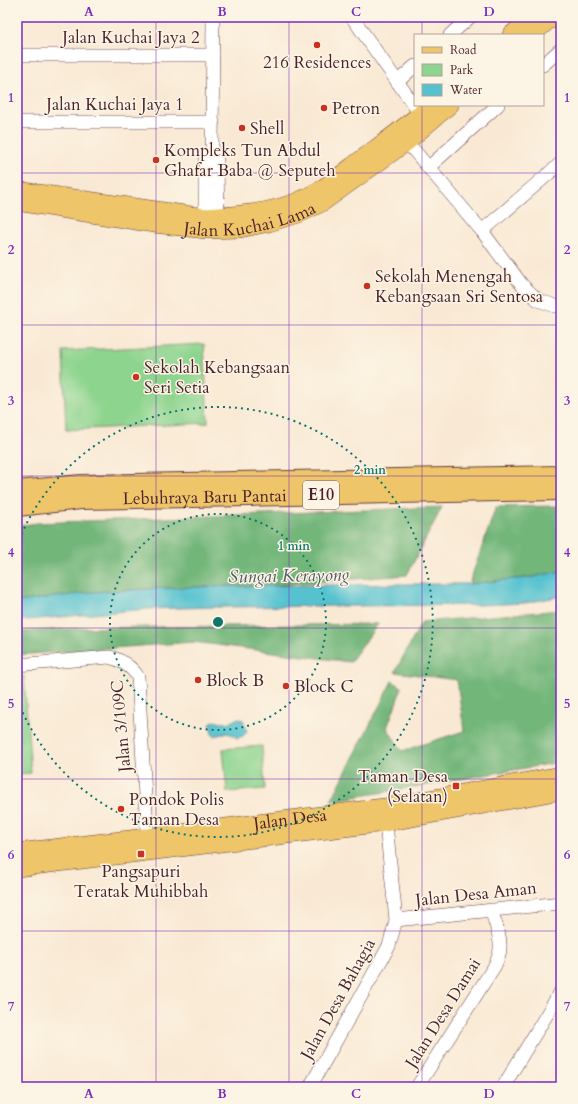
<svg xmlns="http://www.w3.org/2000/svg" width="578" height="1104" viewBox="0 0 578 1104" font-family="Cardo,serif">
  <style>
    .green { fill: #8dd48e; stroke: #6c7a5c }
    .forest { fill: #72b679; stroke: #5e6a52 }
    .water { fill: #56c2d0; stroke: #50707e }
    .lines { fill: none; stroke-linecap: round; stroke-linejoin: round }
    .minor-casing { stroke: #643d44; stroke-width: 14 }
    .major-casing { stroke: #643d44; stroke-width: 18 }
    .highway-casing { stroke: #643d44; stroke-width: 22 }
    .minor { stroke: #fff; stroke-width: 13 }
    .major { stroke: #eec569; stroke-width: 17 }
    .highway { stroke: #eec569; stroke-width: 20 }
    .grid { fill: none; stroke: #7b2cbf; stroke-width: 1; stroke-opacity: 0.55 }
    .ring { fill: none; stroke: #0f766e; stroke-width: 2; stroke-dasharray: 2 4 }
    .poi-dot { fill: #c8321e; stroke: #fcf5e5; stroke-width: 1.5 }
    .labels { text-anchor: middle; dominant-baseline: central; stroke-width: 3; stroke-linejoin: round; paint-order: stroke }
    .shield { fill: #fcf5e5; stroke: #7f5f63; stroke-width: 1 }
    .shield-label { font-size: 16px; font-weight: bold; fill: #4a1f2b }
    .street-label { font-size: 17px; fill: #4a1f2b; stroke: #fcf5e5 }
    .poi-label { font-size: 17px; fill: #4a1f2b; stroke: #fcf5e5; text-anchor: start }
    .water-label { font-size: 18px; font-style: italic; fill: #4e5865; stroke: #fcf5e5 }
    .centre { fill: #0f766e; stroke: #fcf5e5; stroke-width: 2 }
    .ring-label { font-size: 12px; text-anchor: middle; font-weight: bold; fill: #0f766e; stroke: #fcf5e5; stroke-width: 3; stroke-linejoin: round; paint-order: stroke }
    .neatline { fill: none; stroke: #7b2cbf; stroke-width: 1.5 }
    .grid-label { font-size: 13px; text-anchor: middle; font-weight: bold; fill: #7b2cbf }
  </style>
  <rect width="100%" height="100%" fill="#fcf5e5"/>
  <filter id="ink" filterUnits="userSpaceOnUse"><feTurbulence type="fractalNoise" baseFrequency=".025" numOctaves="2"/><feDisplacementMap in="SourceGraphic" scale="8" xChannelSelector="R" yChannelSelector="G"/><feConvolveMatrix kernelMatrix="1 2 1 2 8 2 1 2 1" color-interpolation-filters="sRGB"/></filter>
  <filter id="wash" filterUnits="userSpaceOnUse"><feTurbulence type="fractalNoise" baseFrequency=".012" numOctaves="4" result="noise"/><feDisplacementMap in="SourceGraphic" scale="16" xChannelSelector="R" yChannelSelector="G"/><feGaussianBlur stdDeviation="0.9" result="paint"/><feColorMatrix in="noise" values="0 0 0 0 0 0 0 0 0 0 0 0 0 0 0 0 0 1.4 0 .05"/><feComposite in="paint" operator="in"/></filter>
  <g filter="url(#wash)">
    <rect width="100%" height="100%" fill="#f9e9d4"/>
    <path class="green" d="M204,344L208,423L66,430L63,351Z
      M17,676H24L31,773L17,774Z
      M262,746L265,789L227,792L223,749Z"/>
    <path class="forest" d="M561,506V571L533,577L469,584L496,507Z
      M442,507L407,575L264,586H222L125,590L93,592L17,602V526L37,523Z
      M561,610V762L331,801L392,681L402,687L387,728L402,751L464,731L457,680L395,672L422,622Z
      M378,624L350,662L194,642L17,655V632L82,628Z"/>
    <path class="water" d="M561,571V596L526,603L481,605L214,607L146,609L17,621V602L93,592L189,587L407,584H469L533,577Z
      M239,718L243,720L247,732L243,736L237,738C226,730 225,734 214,736L212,734L210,724L213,721C218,722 225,724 230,722C234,721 235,719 239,718Z"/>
  </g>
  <g filter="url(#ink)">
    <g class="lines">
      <defs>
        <path id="minor" d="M213,17L212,150L216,154L217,160L218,226
          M352,17L420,114
          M450,35L470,17
          M17,55H213
          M543,65L561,49
          M397,82L415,66
          M17,122H213
          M401,135L482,231L522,285L538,300L555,306H561
          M429,167L498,105
          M205,225V160L208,154L212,150
          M482,231L561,163
          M17,665L109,657C120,659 132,667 138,677L148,846
          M396,920L561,903
          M310,1087L389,946L396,920L385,815
          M417,1087L494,967C497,961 500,955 500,948C501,936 495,922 491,910
          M503,1087L561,991"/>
        <g id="major">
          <path d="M511,35L531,17"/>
          <path d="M532,35L548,21L561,18"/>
          <path d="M17,190L205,217C237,215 268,213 298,201C320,192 338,177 356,163C381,144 407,126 430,105"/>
          <path id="s1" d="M17,202L154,224L206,230L240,229L269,223L299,214L322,203L407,142L450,105"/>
          <path id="s2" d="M17,852L147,837L384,807L561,775"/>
          <path d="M17,868L385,823L561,791"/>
        </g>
        <g id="highway">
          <path d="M17,491L81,485L561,476"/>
          <path id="s3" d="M17,506L81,499L561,490"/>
        </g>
      </defs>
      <use href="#minor" class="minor-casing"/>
      <use href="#major" class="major-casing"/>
      <use href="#highway" class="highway-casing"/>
      <use href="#minor" class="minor"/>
      <use href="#major" class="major"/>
      <use href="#highway" class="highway"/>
    </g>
  </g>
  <path class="grid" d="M156,17V1087M289,17V1087M422,17V35M422,105V1087M17,173H561M17,325H561M17,476H561M17,628H561M17,779H561M17,931H561"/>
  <g class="ring">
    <circle cx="218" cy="622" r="108"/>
    <path d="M17 545A215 215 0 1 1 17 699"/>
  </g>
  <g class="poi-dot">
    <circle cx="317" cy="45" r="4"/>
    <circle cx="324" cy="108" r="4"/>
    <circle cx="242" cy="128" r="4"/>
    <circle cx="156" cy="160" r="4"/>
    <circle cx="367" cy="286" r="4"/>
    <circle cx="136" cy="377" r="4"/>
    <circle cx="198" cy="680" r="4"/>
    <circle cx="286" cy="686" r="4"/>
    <rect x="452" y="782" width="8" height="8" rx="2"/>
    <circle cx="121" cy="809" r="4"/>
    <rect x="137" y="850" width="8" height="8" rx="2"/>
  </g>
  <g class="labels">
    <rect class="shield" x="303" y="481" width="36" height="28" rx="3"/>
    <g class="shield-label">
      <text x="321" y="495">E10</text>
    </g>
    <g class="street-label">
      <text x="131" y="37">Jalan Kuchai Jaya 2</text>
      <text x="115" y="104">Jalan Kuchai Jaya 1</text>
      <text stroke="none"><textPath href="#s1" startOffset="236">Jalan Kuchai Lama</textPath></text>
      <text stroke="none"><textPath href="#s3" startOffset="188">Lebuhraya Baru Pantai</textPath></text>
      <text transform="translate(121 726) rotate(-95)">Jalan 3/109C</text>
      <text stroke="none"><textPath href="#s2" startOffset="275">Jalan Desa</textPath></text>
      <text transform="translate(476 894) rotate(-6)">Jalan Desa Aman</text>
      <text transform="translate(338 999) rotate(-61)">Jalan Desa Bahagia</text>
      <text transform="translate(443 1013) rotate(-58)">Jalan Desa Damai</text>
    </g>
    <g class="poi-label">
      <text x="317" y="62" text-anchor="middle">216 Residences</text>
      <text x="332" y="108">Petron</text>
      <text x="250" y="128">Shell</text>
      <text x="164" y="150">Kompleks Tun Abdul<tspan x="164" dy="20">Ghafar Baba @ Seputeh</tspan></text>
      <text x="375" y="276">Sekolah Menengah<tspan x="375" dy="20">Kebangsaan Sri Sentosa</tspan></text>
      <text x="144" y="367">Sekolah Kebangsaan<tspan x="144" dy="20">Seri Setia</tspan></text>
      <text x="206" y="680">Block B</text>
      <text x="294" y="686">Block C</text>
      <text x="448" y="776" text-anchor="end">Taman Desa<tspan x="448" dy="20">(Selatan)</tspan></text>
      <text x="129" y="799">Pondok Polis<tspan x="129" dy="20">Taman Desa</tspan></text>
      <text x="141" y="871" text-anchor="middle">Pangsapuri<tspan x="141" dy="20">Teratak Muhibbah</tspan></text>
    </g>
    <g class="water-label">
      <text transform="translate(289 576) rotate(-1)">Sungai Kerayong</text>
    </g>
  </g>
  <circle cx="218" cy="622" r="6" class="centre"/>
  <g class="ring-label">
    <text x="370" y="474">2 min</text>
    <text x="294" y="550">1 min</text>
  </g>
  <rect width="578" height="1104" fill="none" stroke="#fcf5e5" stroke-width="44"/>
  <rect x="414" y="34" width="130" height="72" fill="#fcf5e5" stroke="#b59f9b"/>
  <rect x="422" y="47" width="20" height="6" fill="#eec569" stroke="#b59f9b"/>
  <text x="450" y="54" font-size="12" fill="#4a1f2b">Road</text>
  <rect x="422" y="64" width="20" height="12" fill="#8dd48e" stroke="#b59f9b"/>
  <text x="450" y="74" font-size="12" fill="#4a1f2b">Park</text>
  <rect x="422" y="84" width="20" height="12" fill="#56c2d0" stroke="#b59f9b"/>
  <text x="450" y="94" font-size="12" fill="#4a1f2b">Water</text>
  <rect x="22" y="22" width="534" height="1060" class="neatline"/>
  <g class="grid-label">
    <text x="89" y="16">A</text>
    <text x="222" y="16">B</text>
    <text x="356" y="16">C</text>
    <text x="489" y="16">D</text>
    <text x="11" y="102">1</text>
    <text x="567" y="102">1</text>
    <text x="11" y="254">2</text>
    <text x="567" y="254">2</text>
    <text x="11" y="405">3</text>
    <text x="567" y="405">3</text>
    <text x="11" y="557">4</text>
    <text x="567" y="557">4</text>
    <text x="11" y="708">5</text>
    <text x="567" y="708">5</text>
    <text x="11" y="859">6</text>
    <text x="567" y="859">6</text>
    <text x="11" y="1011">7</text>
    <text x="567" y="1011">7</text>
    <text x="89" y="1098">A</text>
    <text x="222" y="1098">B</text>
    <text x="356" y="1098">C</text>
    <text x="489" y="1098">D</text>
  </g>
</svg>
